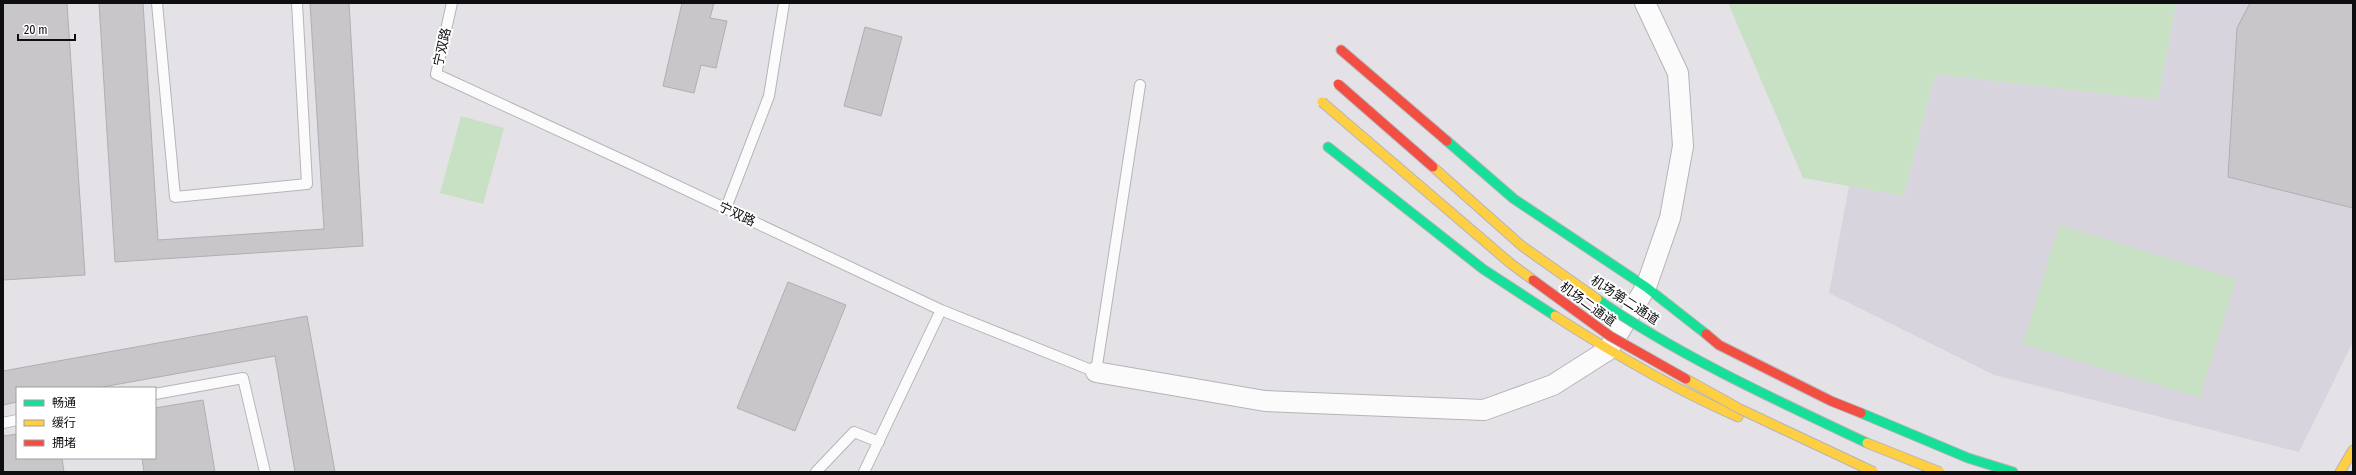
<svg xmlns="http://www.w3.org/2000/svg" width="2356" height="475" viewBox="0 0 2356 475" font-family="'Fira Sans Condensed','Noto Sans SC',sans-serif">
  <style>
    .built { fill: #d8d4dd }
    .green { fill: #c8e0c4 }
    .building { fill: #c8c6c9; stroke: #b0aeb2 }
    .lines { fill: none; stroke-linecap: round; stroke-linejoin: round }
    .lane-casing { stroke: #b5b4b8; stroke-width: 12 }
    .street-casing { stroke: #b5b4b8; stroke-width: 22 }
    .fast-casing { stroke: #b5b4b8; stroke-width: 11 }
    .slow-casing { stroke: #b5b4b8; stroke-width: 11 }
    .jam-casing { stroke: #b5b4b8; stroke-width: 11 }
    .lane { stroke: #fbfbfb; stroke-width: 10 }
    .street { stroke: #fbfbfb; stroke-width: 20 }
    .fast { stroke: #16e098; stroke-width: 9 }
    .slow { stroke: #ffcf43; stroke-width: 9 }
    .jam { stroke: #f24e42; stroke-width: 9 }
    .fast-bridge-casing { stroke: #b5b4b8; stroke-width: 11; stroke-linecap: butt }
    .slow-bridge-casing { stroke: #b5b4b8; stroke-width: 11; stroke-linecap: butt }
    .jam-bridge-casing { stroke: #b5b4b8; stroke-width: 11; stroke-linecap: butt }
    .fast-bridge { stroke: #16e098; stroke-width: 9 }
    .slow-bridge { stroke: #ffcf43; stroke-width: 9 }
    .jam-bridge { stroke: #f24e42; stroke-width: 9 }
    .labels { text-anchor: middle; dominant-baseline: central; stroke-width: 4; stroke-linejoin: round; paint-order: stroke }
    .street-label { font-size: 13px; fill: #0e0d0f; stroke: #fff }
  </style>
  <rect width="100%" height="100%" fill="#e4e2e7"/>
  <path class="built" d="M2176,3H2353V342L2299,452L1994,375L1829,293L1849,186L1904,196L1935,74L2158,100Z"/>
  <path class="green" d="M1728,3H2176L2158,100L1935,74L1904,196L1803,178Z
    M461,116L504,128L483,204L440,193Z
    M2059,225L2236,279L2200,398L2023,344Z"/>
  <path class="building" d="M3,3H67L85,275L3,280Z
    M99,3H143L158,240L324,229L310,3H349L363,246L115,262Z
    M682,3H714L710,18L727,21L716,68L701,65L694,93L663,86Z
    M2250,3H2353V208L2228,177L2237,28Z
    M865,27L902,37L881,116L844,106Z
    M788,282L846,305L795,431L737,408Z
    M307,316L335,472H295L275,356L97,388H17V402L3,405V371Z
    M203,400L215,472H144L142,458H155V408Z
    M17,434V458H62L64,472H3V436Z"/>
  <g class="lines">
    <defs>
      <path id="lane" d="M157,3L175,197L307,184L297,3
        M452,3L436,74L629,163L941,310L864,472
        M726,208L769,96L784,3
        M941,310L1096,372L1140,85
        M155,394L243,378L265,472
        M3,423L17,420
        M816,472L854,432L879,442"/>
      <path id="street" d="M1096,372L1265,401L1484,410L1553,385L1608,350L1646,287L1670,218L1683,146L1678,73L1645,3"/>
      <path id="fast" d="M1447,141L1514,199L1646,287L1706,334
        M1328,147L1483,269L1555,316
        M1861,413L1968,458L2013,472"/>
      <path id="slow" d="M1555,316C1614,354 1674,389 1738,417
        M2340,472L2353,450"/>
      <path id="jam" d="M1341,50L1447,141
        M1706,334L1719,345L1831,401L1861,413"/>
    </defs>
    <use href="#lane" class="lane-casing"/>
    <use href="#street" class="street-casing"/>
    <use href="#fast" class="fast-casing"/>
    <use href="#slow" class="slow-casing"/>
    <use href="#jam" class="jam-casing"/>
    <use href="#lane" class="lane"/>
    <use href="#street" class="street"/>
    <use href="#fast" class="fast"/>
    <use href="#slow" class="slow"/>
    <use href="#jam" class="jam"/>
    <defs>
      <path id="fast-bridge" d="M1597,299C1681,357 1776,400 1867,443"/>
      <path id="slow-bridge" d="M1322,102L1510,263L1533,280
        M1433,167L1522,246L1597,299
        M1686,379L1740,409L1874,472
        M1867,443L1940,472"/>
      <path id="jam-bridge" d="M1338,84L1433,167
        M1533,280L1610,336L1686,379"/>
    </defs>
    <use href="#fast-bridge" class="fast-bridge-casing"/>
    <use href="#slow-bridge" class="slow-bridge-casing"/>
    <use href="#jam-bridge" class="jam-bridge-casing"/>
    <use href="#fast-bridge" class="fast-bridge"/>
    <use href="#slow-bridge" class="slow-bridge"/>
    <use href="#jam-bridge" class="jam-bridge"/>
  </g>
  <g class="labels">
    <g class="street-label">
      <text transform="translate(442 47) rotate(-77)">宁双路</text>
      <text transform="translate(737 214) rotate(25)">宁双路</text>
      <text transform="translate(1625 300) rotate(33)">机场第二通道</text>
      <text transform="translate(1588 304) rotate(36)">机场二通道</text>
    </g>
  </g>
  <rect width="2356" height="475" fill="none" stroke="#0e0d0f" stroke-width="8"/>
  <rect x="16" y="387" width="140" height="72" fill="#ffffff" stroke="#9f9e9f"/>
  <rect x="24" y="400" width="20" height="6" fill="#16e098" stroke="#9f9e9f"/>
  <text x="52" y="407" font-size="12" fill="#0e0d0f">畅通</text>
  <rect x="24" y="420" width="20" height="6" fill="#ffcf43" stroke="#9f9e9f"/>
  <text x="52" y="427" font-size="12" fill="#0e0d0f">缓行</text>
  <rect x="24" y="440" width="20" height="6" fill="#f24e42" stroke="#9f9e9f"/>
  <text x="52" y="447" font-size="12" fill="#0e0d0f">拥堵</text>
  <path d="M18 34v6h57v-6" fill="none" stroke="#0e0d0f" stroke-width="2"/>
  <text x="24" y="34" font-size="12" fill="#0e0d0f" stroke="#ffffff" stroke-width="3" paint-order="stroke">20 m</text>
</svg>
